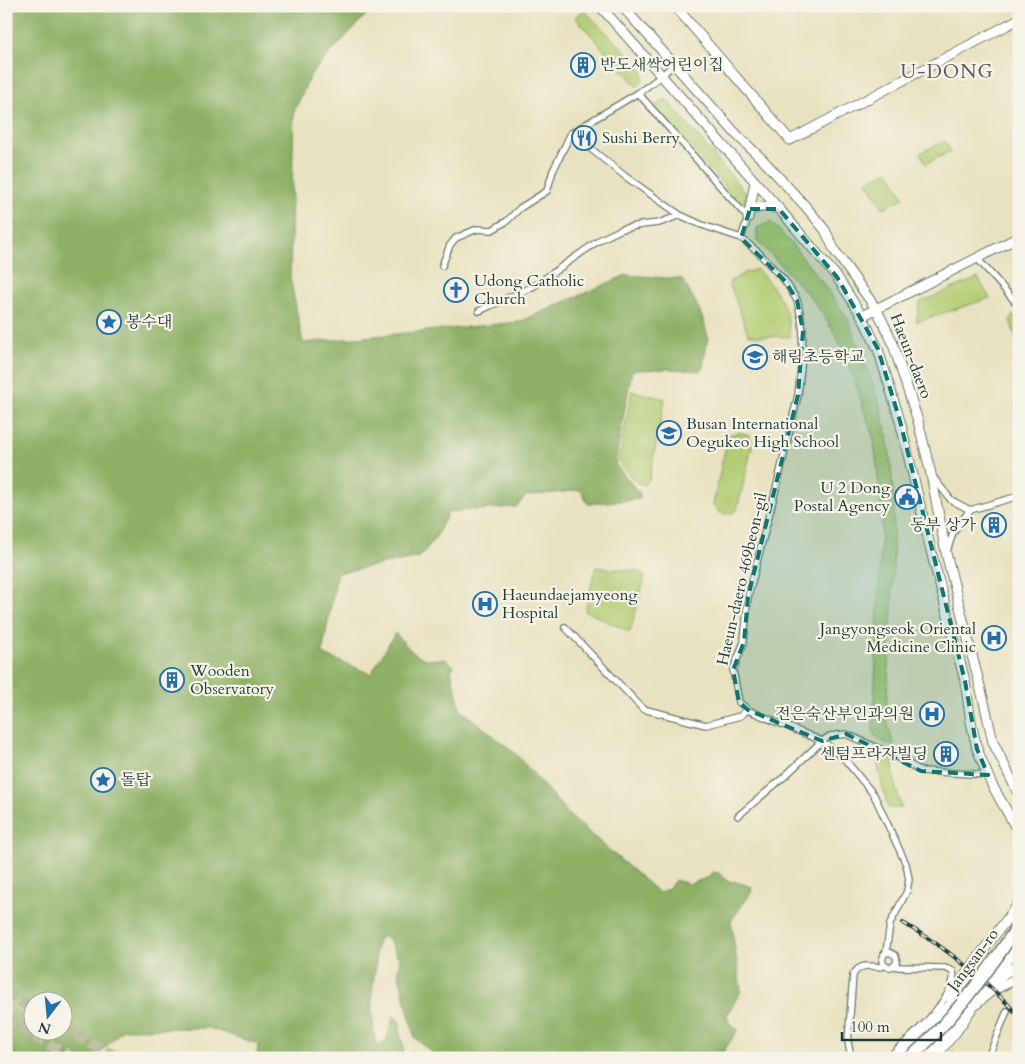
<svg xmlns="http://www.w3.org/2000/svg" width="1025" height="1064" viewBox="0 0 1025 1064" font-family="Cardo,'Noto Serif KR',serif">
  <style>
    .green { fill: #b2cd73; stroke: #688554 }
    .forest { fill: #8db065; stroke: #56764c; fill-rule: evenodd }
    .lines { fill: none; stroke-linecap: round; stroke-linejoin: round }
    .stream { stroke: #4ebcc6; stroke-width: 2 }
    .highway-tunnel { stroke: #c1c1a4; stroke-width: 11; stroke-dasharray: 11 5.5; stroke-linecap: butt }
    .street-casing { stroke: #667765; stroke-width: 8 }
    .secondary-casing { stroke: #667765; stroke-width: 11 }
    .highway-casing { stroke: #667765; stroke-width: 14 }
    .street { stroke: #fff; stroke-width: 5.5 }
    .secondary { stroke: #fff; stroke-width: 9 }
    .highway { stroke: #fff; stroke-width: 11 }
    .rail-casing { stroke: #1f3d34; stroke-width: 4 }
    .rail { stroke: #f7f3e8; stroke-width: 2; stroke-dasharray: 5.5; stroke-linecap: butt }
    .highway-bridge-casing { stroke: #667765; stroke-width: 14; stroke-linecap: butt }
    .highway-bridge { stroke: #fff; stroke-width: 11 }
    .marked { fill: #0f766e; fill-opacity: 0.2; stroke: #0f766e; stroke-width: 4; stroke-dasharray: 10 6; stroke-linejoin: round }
    .labels { text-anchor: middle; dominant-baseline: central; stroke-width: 4.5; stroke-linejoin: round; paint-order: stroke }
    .poi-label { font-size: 16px; fill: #1f3d34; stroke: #f7f3e8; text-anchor: start }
    .street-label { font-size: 16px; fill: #1f3d34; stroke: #f7f3e8 }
    .quarter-label { font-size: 19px; letter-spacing: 1px; fill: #555c6a; stroke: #f7f3e8 }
  </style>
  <rect width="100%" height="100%" fill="#f7f3e8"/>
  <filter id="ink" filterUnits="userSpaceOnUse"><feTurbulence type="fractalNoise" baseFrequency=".02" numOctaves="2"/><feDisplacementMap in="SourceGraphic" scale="10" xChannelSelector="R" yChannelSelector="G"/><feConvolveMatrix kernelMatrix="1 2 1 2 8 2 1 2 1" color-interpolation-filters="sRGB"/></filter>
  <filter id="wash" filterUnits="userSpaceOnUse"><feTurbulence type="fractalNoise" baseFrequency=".0096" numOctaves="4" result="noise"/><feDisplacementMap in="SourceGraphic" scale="20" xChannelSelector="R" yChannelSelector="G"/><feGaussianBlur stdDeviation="1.12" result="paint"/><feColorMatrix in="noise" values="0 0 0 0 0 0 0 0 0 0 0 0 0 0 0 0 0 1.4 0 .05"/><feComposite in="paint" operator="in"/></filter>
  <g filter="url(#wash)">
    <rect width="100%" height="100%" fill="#e9e2c0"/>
    <path class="green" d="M584,10L625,51L643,72V80L637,87L575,17Z
      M666,99L747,195L746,203L741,205L654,106Z
      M945,141L950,151L926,164L920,153Z
      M889,171L904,198L883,208L867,181Z
      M771,222L792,244L823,284L848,319L880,405L886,430L890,454L894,503L892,608L886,716L894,746C883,742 875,741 873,728L882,515L874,440L848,360L833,330L812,299L757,240V228Z
      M757,269C778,294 788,302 790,337L757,336L748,334L729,282L744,273Z
      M978,278L990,298L916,322L920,302Z
      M1013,315L1019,322V348L1010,320Z
      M632,391L665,399L649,480L644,485L636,482L618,462Z
      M737,433H743L750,436L752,447L737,510C727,516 719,516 713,504L728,436L732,434Z
      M596,567L637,571L645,576L630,632L585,611Z
      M876,752L893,760C893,777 896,792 902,808H888L877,764Z"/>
    <path class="forest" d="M6,6H374L311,74L294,112L290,277L303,343L519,322L626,275L682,279L696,303L703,319L708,337L702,371L669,369L632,370L615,464L641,495L639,499L588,504L581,490L526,496L516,507L448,512L437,535L420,557L337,573L322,654L371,674L395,633C411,650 418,664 444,658L454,666L451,671L461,710L515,753L570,816L659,893L669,888L675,880L690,884L709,877L712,872L719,873L727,881L737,882L752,887L751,893L731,921L741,991L727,1015L729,1023L738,1030L719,1058H435L431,1052L415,1038L398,972L400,960L390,943L383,936L378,941L375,953L376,962L372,994V1014L376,1046L386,1040L394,1016L400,1022V1035L404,1047L402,1058H256L257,1056L258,1044L209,1028L123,1029L95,1058H6ZM32,1002H62V1032H32Z"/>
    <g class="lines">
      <path class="stream" d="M953,1051V1058"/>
    </g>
  </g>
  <g filter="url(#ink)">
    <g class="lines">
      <path class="highway-tunnel" d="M6,992L32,1008
        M6,1019L73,1058
        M62,1026L91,1043L119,1058"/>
      <defs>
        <path id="street" d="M638,93L748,218L741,238
          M571,133L626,177L680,215L702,225L741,238L758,252L785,281L797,300L801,317L803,331L801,368L798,395L778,481L748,597L744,642L733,670L739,702L748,710L822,741L842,756L874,795L906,864L909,879L907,891L890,924L886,953
          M977,258L1019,306
          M442,266L450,245L456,238L477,229L492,230L507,221L520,208L547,191L553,171L571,133L638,93L652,83L675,64
          M479,311L534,286L601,239L622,229L641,225L659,223L680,215
          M933,477L951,500L970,510
          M947,551L953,533L970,510L1019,496
          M565,627L643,709L706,725L740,716L748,710
          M738,816L784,777L822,741L830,736L846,734L893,755L921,771L988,775
          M851,1058L848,1042L853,975C860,963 869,966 881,967L884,965C892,971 900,963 895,955L889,952L884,954L882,961L884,965
          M889,1058C895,1049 904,1044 912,1036C925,1024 958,990 953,971L945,968L899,967L895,966
          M988,1058L1007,1011"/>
        <path id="secondary" d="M600,6L781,211L837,277L862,316L878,349L900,421L932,555L965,681L971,722L977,749L991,783L1019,833
          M622,6L738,136L764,161L807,208L825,230L835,251L877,310L892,341L918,421L931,474L946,553L985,706L993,742L1019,795
          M675,6L790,140L1019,19
          M750,209L769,206L779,209
          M748,218L755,182
          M862,316L1019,237
          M993,983L998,978L1019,964
          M950,998L959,983L1019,903
          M974,1006L990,992L1019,977
          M894,1058L913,1043L947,1008L991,959
          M934,1058L956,1032L973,1007"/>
        <path id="highway" d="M923,1058L933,1048L1019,945"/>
      </defs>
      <use href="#street" class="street-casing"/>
      <use href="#secondary" class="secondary-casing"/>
      <use href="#highway" class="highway-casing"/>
      <use href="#street" class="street"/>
      <use href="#secondary" class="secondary"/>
      <use href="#highway" class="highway"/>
      <defs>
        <path id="rail" d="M903,923C947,948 985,979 1019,1016"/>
      </defs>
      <use href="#rail" class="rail-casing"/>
      <use href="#rail" class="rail"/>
      <defs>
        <path id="highway-bridge" d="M910,1058C951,1021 989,971 1019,924"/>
      </defs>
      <use href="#highway-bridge" class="highway-bridge-casing"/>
      <use href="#highway-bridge" class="highway-bridge"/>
    </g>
  </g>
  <path class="marked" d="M750,209H779L837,277L878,349L900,421L965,681L977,749L988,775L921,771L846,734L822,741L748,710L739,702L733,670L744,642L748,597L798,395L803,331L797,300L785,281L741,238Z"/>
  <defs>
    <symbol id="building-ring" viewBox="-11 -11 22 22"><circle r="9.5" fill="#f7f3e8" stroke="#1f6fb2" stroke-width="1.5"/><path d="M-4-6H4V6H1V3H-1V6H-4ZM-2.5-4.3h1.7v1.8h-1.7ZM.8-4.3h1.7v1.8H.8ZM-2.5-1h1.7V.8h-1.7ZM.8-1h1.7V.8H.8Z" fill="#1f6fb2"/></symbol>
    <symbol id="restaurant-ring" viewBox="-11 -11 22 22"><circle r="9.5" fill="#f7f3e8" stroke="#1f6fb2" stroke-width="1.5"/><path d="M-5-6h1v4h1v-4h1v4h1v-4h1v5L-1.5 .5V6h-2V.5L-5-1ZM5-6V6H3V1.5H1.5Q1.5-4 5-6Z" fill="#1f6fb2"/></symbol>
    <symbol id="church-ring" viewBox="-11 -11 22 22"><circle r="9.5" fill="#f7f3e8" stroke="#1f6fb2" stroke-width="1.5"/><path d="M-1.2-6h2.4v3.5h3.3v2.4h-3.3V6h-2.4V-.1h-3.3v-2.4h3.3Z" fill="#1f6fb2"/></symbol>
    <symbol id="sight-ring" viewBox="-11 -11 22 22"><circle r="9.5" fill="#f7f3e8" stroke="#1f6fb2" stroke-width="1.5"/><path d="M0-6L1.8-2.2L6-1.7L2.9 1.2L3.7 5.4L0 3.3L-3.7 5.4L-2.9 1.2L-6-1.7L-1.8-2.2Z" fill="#1f6fb2"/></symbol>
    <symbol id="school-ring" viewBox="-11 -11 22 22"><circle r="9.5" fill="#f7f3e8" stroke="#1f6fb2" stroke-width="1.5"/><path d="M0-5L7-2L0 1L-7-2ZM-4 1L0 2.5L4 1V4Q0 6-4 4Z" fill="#1f6fb2"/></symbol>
    <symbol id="civic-ring" viewBox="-11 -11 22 22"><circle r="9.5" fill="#f7f3e8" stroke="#1f6fb2" stroke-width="1.5"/><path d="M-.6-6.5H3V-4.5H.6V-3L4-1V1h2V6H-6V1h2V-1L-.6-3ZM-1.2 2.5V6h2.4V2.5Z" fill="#1f6fb2"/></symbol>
    <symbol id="hospital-ring" viewBox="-11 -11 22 22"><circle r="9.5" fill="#f7f3e8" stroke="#1f6fb2" stroke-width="1.5"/><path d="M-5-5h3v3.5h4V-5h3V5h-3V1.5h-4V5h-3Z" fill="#1f6fb2"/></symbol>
  </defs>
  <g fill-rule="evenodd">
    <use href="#building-ring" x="569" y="51" width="28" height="28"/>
    <use href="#restaurant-ring" x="570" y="124" width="28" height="28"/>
    <use href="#church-ring" x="442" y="276" width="28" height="28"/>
    <use href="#sight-ring" x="95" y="308" width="28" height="28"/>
    <use href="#school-ring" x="741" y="343" width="28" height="28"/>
    <use href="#school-ring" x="655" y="419" width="28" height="28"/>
    <use href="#civic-ring" x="893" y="483" width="28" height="28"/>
    <use href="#building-ring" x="980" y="511" width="28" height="28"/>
    <use href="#hospital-ring" x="471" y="590" width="28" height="28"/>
    <use href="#hospital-ring" x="980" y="624" width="28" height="28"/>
    <use href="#building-ring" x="158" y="666" width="28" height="28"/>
    <use href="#hospital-ring" x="918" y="700" width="28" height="28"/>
    <use href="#building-ring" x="932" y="740" width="28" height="28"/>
    <use href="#sight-ring" x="89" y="766" width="28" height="28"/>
  </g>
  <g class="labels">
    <g class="poi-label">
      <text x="600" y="65">반도새싹어린이집</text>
      <text x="602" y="138">Sushi Berry</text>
      <text x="474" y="281">Udong Catholic<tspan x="474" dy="18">Church</tspan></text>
      <text x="126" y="322">봉수대</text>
      <text x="772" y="357">해림초등학교</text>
      <text x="686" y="424">Busan International<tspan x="686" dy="18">Oegukeo High School</tspan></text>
      <text x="890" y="488" text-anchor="end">U 2 Dong<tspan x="890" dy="18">Postal Agency</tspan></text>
      <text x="976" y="525" text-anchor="end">동부 상가</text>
      <text x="502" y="595">Haeundaejamyeong<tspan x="502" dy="18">Hospital</tspan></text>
      <text x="976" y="629" text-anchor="end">Jangyongseok Oriental<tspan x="976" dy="18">Medicine Clinic</tspan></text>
      <text x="190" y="671">Wooden<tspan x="190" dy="18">Observatory</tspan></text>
      <text x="914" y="714" text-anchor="end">전은숙산부인과의원</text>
      <text x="928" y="754" text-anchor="end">센텀프라자빌딩</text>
      <text x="120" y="780">돌탑</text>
    </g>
    <g class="street-label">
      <text transform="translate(911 356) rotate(69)">Haeun-daero</text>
      <text transform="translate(742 579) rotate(-77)">Haeun-daero 469beon-gil</text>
      <text transform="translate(973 960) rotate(-53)">Jangsan-ro</text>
    </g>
    <g class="quarter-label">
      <text x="947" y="72">U-DONG</text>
    </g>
  </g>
  <rect width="1025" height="1064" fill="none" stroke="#f7f3e8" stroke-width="25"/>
  <g transform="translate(48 1016) rotate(196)"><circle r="24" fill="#f7f3e8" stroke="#a1aaa0"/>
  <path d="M0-4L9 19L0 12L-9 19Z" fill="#1f6fb2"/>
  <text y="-8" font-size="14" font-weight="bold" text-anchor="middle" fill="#1f3d34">N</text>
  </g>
  <path d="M842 1032v8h99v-8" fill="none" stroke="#1f3d34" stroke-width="2.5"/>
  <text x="850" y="1032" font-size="15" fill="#1f3d34" stroke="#f7f3e8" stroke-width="4" paint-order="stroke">100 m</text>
</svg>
